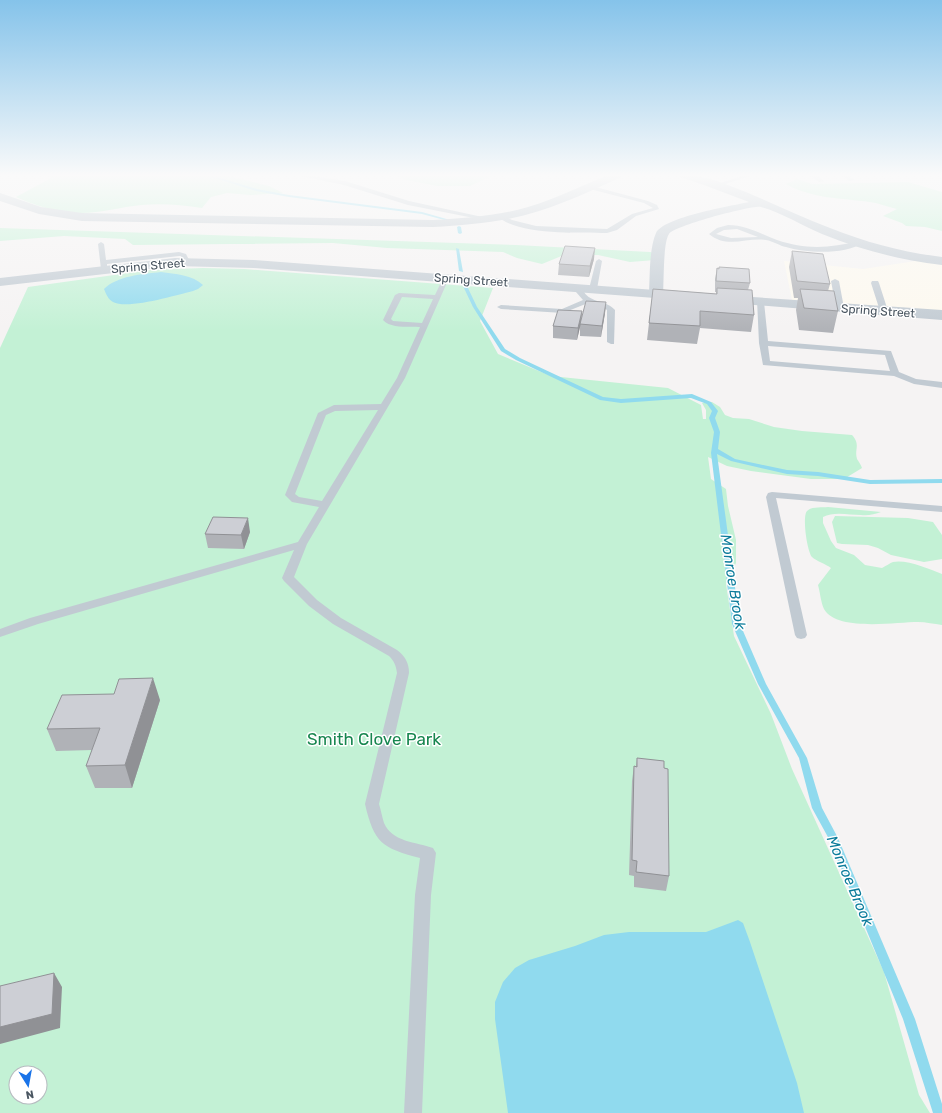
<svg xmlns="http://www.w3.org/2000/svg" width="942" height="1113" viewBox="0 0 942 1113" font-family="Rubik,sans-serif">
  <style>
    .commercial { fill: #fdf9ef }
    .green { fill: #c3f1d5; fill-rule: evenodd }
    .water { fill: #90daee }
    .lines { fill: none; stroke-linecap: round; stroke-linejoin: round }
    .stream { fill: #90daee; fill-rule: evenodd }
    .service { fill: #c1cad2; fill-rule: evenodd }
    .minor { fill: #c1cad2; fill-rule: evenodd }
    .tertiary { fill: #c1cad2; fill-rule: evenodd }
    .wall { fill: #b0b2b7 }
    .shaded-wall { fill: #909195 }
    .building { fill: #cdcfd5; stroke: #909195 }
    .labels { text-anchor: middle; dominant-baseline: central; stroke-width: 3; stroke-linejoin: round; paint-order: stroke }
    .far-street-label { font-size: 12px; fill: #4a5661; stroke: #fff }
    .water-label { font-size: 15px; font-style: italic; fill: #0c7c9b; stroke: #fff }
    .near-park-label { font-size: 17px; fill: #17864f; stroke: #fff }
  </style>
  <rect width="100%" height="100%" fill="#f5f3f3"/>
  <path class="commercial" d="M942,257V312L792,300L784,261L863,269Z"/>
  <path class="green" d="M47,175H224L269,186L283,193L251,195L227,193L211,197L202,208C182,205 162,203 141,205C121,207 101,213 81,213C62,214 33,205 16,197L51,178Z
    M398,175H493L470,186H437L402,179Z
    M797,179L812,184L908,182L942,192V231L925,227L906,226L902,223L883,216L897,209C888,207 879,203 870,202C841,198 813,199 786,184Z
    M0,228L516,245L650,252L655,253V260L630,262L598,255H564L542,264L517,258L503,252L387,248L333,243L133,245L125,239L64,236L0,241Z
    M203,268L244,269L493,288L480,321L498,354L551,376L668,388L701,405L703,419H706V410L702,403L712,402L720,407L725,415L733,418L749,419L774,427L802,431L852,435C861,445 854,449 857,459C859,462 861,465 862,468L844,479H811L751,471L727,466L708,457L711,479L726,489L728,506L736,540V563L726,584L734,636L771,714L792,769L884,972L919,1095L930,1113H0V348L28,287L150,270ZM16,1073H40V1097H16Z
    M828,507L881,512C875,514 868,516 861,515C849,515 834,511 823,517V523L831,541L836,548L854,555L865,565L882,568C886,566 890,563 893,562C906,559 930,569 942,574V625C934,624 926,622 918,622C896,622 837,632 824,609C821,603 820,592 818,585L831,568C826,564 816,561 812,557C807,551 802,516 807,511C812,506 822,508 828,507Z
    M835,516L908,518L933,522L942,535V559L924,562L891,555L878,548L868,545L842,544L837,543L832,522Z"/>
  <path class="water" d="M161,272C175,274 193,275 203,285L198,289L193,291C176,295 128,310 113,302C108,299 106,294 104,289C117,276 142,274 161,272Z
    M738,920L743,923L750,942L797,1083L804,1113H508L495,1019V1002L503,982L515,968L529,960L575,946L604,935L629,932H706Z"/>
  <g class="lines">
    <path class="stream" d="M205,175H210L257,189L289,195L422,212L450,220L448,221L422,214L289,197L256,191Z
      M459,226L461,227L462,233L460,234L458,233L457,227Z
      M456,248L459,249L463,272L459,271Z
      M463,285L467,286L477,307L505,349L520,358L603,397L621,399L692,394L711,402L718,411L715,418L720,432L718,449L735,459L787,470L818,472L870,480L942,479V483L870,484L818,476L787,474L731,461L717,454L740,624L766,684L807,758L822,808L838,838L915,1019L942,1104V1113H933L903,1019L829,839L812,808L799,758L758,684L732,624L711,453L714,432L709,418L712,411L707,404L691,398L621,403L600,400L516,360L501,351L473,307L463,286Z"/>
    <path class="service" d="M296,175H307L345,181L409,201L487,218L484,220L408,205L344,185Z
      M745,175H753L719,186L714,185Z
      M810,175H816L824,181L819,182Z
      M841,175H847L854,180L849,181Z
      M588,185L648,201L657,205L659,209L636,216L617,230L607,233C578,232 519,236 497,216L502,215L512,220L536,226L607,229L632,214L653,208L644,203L586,188V186Z
      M728,225C746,225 761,234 777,240C806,250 830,248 859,241L862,243C846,255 805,253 786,247C780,246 773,241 766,240C748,237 726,249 709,234L717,228ZM737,229L758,237L731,238L716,234L724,230Z
      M101,242L104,244L106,260L179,252L186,254L190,262L185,263L181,256H179L107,264V269L104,271L101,269L98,244Z
      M599,259L602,261L597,289L593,291L589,289L596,261Z
      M446,276L449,278L405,378L307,544L294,577L317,600L341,618L397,650C405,656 409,663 409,673L379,804C381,810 382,817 384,823C392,842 416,842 433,848L436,853L431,895L422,1113H404L415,895L420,858C382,848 374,843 365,804L397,673C396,665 394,661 389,656L333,624L309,606L284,581L282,578L294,550L38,624L0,637V629L30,618L298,542L319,507L292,502L285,495L318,413L334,405L381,404L397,378L420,327C409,326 391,329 383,320L395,295L399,293L435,295L443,278ZM402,297L433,299L422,323L393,321L391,319ZM378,410L322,501L299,497L295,494L326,415L335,411Z
      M835,279L839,281L844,308L840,310L836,308L831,281Z
      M872,281H878L879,283L888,311L887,313H881L880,311L871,283Z
      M580,286H586L587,288L584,292C591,303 606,300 615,310L614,344H611L607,342V310L601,306L588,303L563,313L501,309L497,307L501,305L562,309L583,300L576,292Z
      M757,300H763L764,302L768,341L891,351L899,372L916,379L942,382V388L914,384L894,376L763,365L759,343ZM768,346L885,355L890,371L770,361Z
      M772,492L942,506V512L776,498L807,635L805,638L801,639L797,638L795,635L766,497L768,493Z"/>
    <path class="minor" d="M609,175H624L622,177C594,189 568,202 539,211C505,222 469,225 433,227L82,221L39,214L0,201V193L41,207L82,213L433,220C465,218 497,216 528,207C556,199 582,185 609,175Z
      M678,175C701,173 725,184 746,192C774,204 802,217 830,228C868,243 902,252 942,257V265C900,260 861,250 822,234C803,226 780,212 761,207C752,205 674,226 669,234C663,242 664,282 663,294L661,297L656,298L651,297L649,294C650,276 649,249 656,233C664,217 731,206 749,202L704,185L680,177Z"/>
    <path class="tertiary" d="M175,258L254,260L682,292L687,293L689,296L687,299L682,300L254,268L175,266L0,286V278Z
      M723,295L942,310V320L718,302L716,299L718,296Z"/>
  </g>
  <path class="wall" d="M792,251L830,284L828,291L838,311L833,333L799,330L796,310L798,298H794L789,267Z
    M594,259L589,277L558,275L559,264Z
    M717,268L750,283L748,290L754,315L751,332L700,328L697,344L647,340L653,289L716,294V292H715V279Z
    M606,302L605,313L601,337L580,336V326L577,340L553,338V326L582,311L581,322Z
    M250,532L244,549L208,548L205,534Z
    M160,700L132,788H95L86,766L92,750L56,751L47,729Z
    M637,758L669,876L666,891L634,887V876L629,875L632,781L634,766H636Z"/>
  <path class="shaded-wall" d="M595,248L594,259L589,277L590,266Z
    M606,302L605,313L601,337L602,326Z
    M582,311L581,323L577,340L578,328Z
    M248,518L250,532L244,549L241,535Z
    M153,678L160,700L132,788L125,765Z
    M54,973L62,987L60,1028L0,1044V1027Z"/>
  <path class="building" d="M565,246L595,248L590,266L559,264Z
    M792,251L823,254L830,284L797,281Z
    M719,267L749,269L750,283L716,281L717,268L719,269Z
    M717,288L752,290L754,315L700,311V326L649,323L653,289L717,294Z
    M800,289L834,291L838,311L804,308Z
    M586,301L606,302L602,326L580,324Z
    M558,310L582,311L578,328L553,326Z
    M213,517L248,518L241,535L205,534Z
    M153,678L125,765L86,766L100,728L47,729L62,695L114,694L119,679Z
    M637,758L664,761V768L668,769L669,876L636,872L637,861L632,860L634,766L637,767Z
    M54,973L52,1014L0,1027V986Z"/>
  <linearGradient id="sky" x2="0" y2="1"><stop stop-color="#85c3ea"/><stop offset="0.53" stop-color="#fafafa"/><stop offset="1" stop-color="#fafafa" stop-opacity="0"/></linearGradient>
  <rect width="942" height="331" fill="url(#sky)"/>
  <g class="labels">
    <g class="far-street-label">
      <text transform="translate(148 266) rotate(-5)">Spring Street</text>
      <text transform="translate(471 280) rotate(4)">Spring Street</text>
      <text transform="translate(878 311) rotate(4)">Spring Street</text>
    </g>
    <g class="water-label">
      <text transform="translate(733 582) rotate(81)">Monroe Brook</text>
      <text transform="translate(850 881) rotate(67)">Monroe Brook</text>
    </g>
    <g class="near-park-label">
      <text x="374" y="739">Smith Clove Park</text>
    </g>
  </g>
  <g transform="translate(28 1085) rotate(169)"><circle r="19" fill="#ffffff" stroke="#b7bbc0"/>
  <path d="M0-3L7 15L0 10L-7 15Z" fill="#1a73e8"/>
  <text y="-6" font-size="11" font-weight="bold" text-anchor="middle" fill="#4a5661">N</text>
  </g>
</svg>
